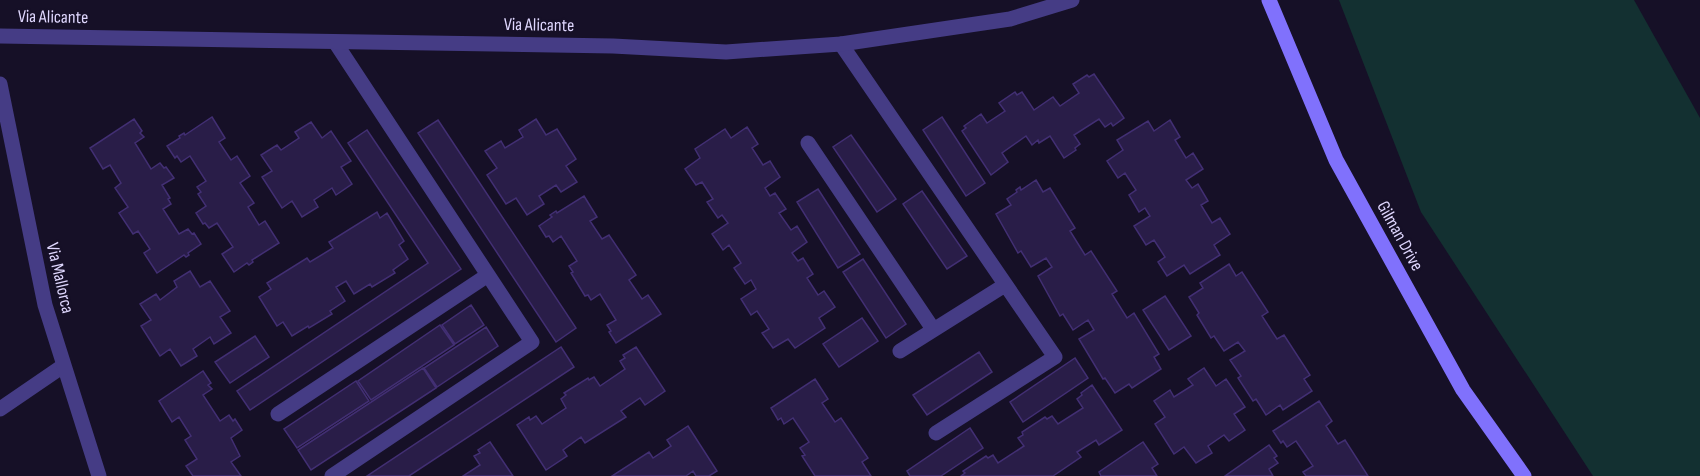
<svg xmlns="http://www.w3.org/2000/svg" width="1700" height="476" viewBox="0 0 1700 476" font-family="'Sofia Sans Condensed',sans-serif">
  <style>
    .green { fill: #133031 }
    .building { fill: #291d48; stroke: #422f73; stroke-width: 1.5 }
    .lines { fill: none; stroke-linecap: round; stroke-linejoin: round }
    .service { stroke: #453c85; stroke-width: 15 }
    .minor { stroke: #453c85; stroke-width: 15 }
    .tertiary { stroke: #453c85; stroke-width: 15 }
    .secondary { stroke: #8071fc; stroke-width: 15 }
    .labels { text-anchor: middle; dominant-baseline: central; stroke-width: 4.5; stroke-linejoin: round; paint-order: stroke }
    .street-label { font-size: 18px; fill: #dfd7fe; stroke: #161027 }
  </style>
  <rect width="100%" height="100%" fill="#161027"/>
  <path class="green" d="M1339,0H1634L1700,118V476H1593L1421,212Z"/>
  <path class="building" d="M1094,74L1124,118L1113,126L1111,123L1105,127L1099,119L1074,135L1080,144L1075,148L1076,150L1064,158L1050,136L1039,143L1038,140L1032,145L1026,136L1002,153L1008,162L991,175L962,131L966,128L964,126L981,114L987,123L1005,111L999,103L1015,92L1017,95L1022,92L1034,110L1053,97L1060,106L1079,93L1073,84L1087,75L1089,77Z
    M212,117L225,138L219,142L231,160L237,156L250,176L240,183L254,203L248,207L259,225L265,221L279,243L252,260L253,262L249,265L247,263L234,272L222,254L233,247L217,223L209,228L205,223L203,224L196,213L206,206L198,194L201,192L197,187L206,181L190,156L181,162L177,156L175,158L167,146L180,138L179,136L184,133L185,135Z
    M942,117L985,183L966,196L923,130Z
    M134,119L142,131L140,133L144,137L135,143L151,169L160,163L164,168L166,167L174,178L162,185L170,198L168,199L171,204L163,209L179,234L188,229L192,234L194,233L201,244L188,253L189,255L186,257L184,255L157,273L144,253L150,249L138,231L133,234L119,213L128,207L115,188L121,183L110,165L103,169L90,148Z
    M536,119L546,135L557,129L576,159L566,166L577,182L561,192L556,185L539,196L544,204L527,215L516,198L506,204L487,175L497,168L485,151L501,141L505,148L523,137L519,130Z
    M438,120L576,328L556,342L418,133Z
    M1170,120L1180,137L1175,140L1186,158L1193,153L1203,169L1186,180L1192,188L1198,184L1208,201L1201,205L1212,223L1220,218L1230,234L1214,245L1220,255L1190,274L1184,265L1167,276L1158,262L1165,257L1154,240L1146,245L1134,226L1150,216L1145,208L1139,212L1129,195L1136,190L1125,173L1118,178L1107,161L1123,150L1117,140L1148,121L1154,131Z
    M311,122L322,138L331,131L351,161L341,167L352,184L336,195L332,188L314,200L318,207L302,217L292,201L282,208L262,177L272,171L261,155L277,145L281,150L299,138L295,132Z
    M747,127L758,144L752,148L763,165L770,161L780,177L765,188L770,196L775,193L786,209L779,213L791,230L797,226L807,242L792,253L798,261L803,258L813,274L807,278L818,295L824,291L835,307L819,318L825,328L795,348L788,339L773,348L762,333L769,329L757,311L751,315L741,299L756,289L751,280L745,284L734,268L741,263L729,245L723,250L712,234L728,223L722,215L718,218L707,202L713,199L702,182L696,185L685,169L700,158L695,149L725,129L731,138Z
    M367,130L461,269L250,410L237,391L428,263L348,143Z
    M851,135L896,199L877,212L833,147Z
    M1036,180L1043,192L1050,188L1075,228L1070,231L1085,255L1091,251L1117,291L1112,294L1127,318L1134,313L1159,354L1154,357L1161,369L1132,388L1129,384L1115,393L1105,378L1103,379L1079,339L1094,330L1088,320L1073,330L1063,314L1060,316L1038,276L1052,267L1046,258L1031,267L1021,251L1018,253L996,214L1011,205L1007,199L1017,192L1016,190L1020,187L1021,190Z
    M818,189L860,254L838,268L797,202Z
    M922,191L967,256L947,269L903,204Z
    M584,196L597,217L590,221L602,239L609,235L636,275L629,280L642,299L648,295L661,314L616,343L609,332L611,331L607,325L616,320L600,294L591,300L588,295L585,296L571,273L573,272L569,266L577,261L561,236L553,242L549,236L546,237L539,226L552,217L550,215L556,211L557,213Z
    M377,212L380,218L387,213L404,241L399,245L408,259L393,270L395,273L372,287L370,284L354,294L346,281L336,287L345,301L330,311L332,314L309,328L308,326L292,336L283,322L277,326L259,297L271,289L267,283L307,258L310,262L333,248L329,242Z
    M863,259L906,324L886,338L843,272Z
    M1229,264L1236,276L1242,272L1268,312L1262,316L1277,339L1284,335L1310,375L1304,379L1312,391L1283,410L1280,405L1266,415L1256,399L1253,401L1238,378L1241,376L1230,360L1245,351L1238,342L1224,351L1214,336L1211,338L1197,315L1199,313L1189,297L1203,288L1200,283Z
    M190,271L200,287L210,281L230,311L220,317L231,333L214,344L210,337L193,349L197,356L181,366L170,349L160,356L141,326L151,320L140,304L156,294L160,300L177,287L174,281Z
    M1165,296L1191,336L1169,350L1143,310Z
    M471,305L484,325L455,344L442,325Z
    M862,318L878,341L839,367L823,344Z
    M440,325L454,345L371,400L358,381Z
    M486,327L498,346L437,387L424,368Z
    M255,336L269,357L230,383L215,362Z
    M561,347L574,367L409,476H367Z
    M636,347L665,391L645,405L640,398L621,411L626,417L585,443L581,437L563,450L567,456L546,470L517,425L529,417L530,420L536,416L542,424L566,408L561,399L566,395L564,393L588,378L589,380L594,377L600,386L625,369L620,361L625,358L623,355Z
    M979,352L992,372L927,415L913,395Z
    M1075,358L1088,378L1023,422L1010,402Z
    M423,368L436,388L311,470L298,450Z
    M1204,368L1216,386L1226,379L1245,407L1234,414L1245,430L1229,441L1224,435L1208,446L1212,453L1196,463L1184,447L1174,454L1155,424L1165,417L1154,401L1170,390L1174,397L1193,385L1188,379Z
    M203,371L211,383L208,385L212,389L203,395L220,421L229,415L233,421L235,419L242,430L231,438L240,456L231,462L241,476H193L186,466L197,459L185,440L191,436L179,417L172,422L159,401Z
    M815,379L828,399L822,403L835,422L841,418L868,458L862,462L871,476H815L802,456L805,455L800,448L809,442L793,418L784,424L781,418L778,420L771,408Z
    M356,381L369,401L297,448L284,429Z
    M1092,385L1122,430L1099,445L1096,440L1077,452L1081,457L1053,476H961L965,473L963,471L986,456L988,458L993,455L998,463L1024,446L1018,438L1023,435L1022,432L1045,417L1047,419L1052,416L1058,424L1083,408L1077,399L1082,395L1081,393Z
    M1319,401L1332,421L1326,426L1338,444L1345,440L1368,476H1306L1303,472L1313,466L1296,441L1287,447L1283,441L1281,443L1273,431Z
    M688,426L717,471L709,476H696L693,471L686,476H612L649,452L653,458L671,446L667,440Z
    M970,428L983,448L941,476H910L907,471Z
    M490,442L513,476H463L480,465L474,456L480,453L478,450Z
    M1143,442L1158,464L1152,468L1157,476H1101L1099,472Z
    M1269,445L1277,456L1274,458L1278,463L1269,469L1273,476H1225Z"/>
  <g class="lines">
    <path class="service" d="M841,44L1055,357L936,433
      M808,143L933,329
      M900,351L1005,285
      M278,414L488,275
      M332,476L532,342L335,42"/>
    <path class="minor" d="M0,409L63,366"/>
    <path class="tertiary" d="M0,36L613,46L726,52L841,44L1010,19L1072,0
      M0,84L45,305L99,476"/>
    <path class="secondary" d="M1269,0L1336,160L1463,390L1524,476"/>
  </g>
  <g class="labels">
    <g class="street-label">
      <text transform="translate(53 17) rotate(1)">Via Alicante</text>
      <text transform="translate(539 25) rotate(1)">Via Alicante</text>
      <text transform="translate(1400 236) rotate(61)">Gilman Drive</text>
      <text transform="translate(60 278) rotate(77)">Via Mallorca</text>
    </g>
  </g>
</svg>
